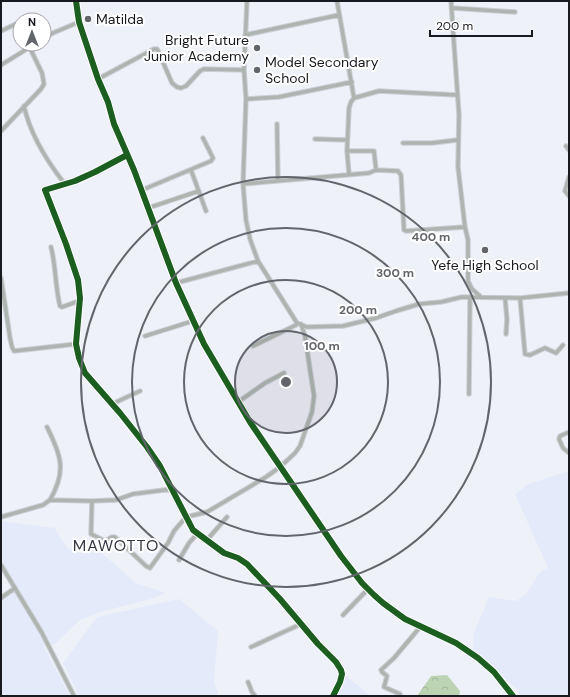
<svg xmlns="http://www.w3.org/2000/svg" width="570" height="697" viewBox="0 0 570 697" font-family="'DM Sans',sans-serif">
  <style>
    .built { fill: #e5eafb }
    .forest { fill: url(#forest-crowns) }
    .lines { fill: none; stroke-linecap: round; stroke-linejoin: round }
    .minor-casing { stroke: #cdcfd5; stroke-width: 5.5 }
    .minor { stroke: #aeb4af; stroke-width: 3.5 }
    .cycleway-casing { stroke: #fff; stroke-width: 8 }
    .cycleway { stroke: #1b5e20; stroke-width: 6 }
    .ring { fill: none; stroke: #63656c; stroke-width: 2 }
    .poi-dot { fill: #63656c; stroke: #fff; stroke-width: 1.5 }
    .labels { text-anchor: middle; dominant-baseline: central; stroke-width: 4; stroke-linejoin: round; paint-order: stroke }
    .poi-label { font-size: 14px; fill: #181a20; stroke: #fff; text-anchor: start }
    .quarter-label { font-size: 16px; letter-spacing: 1px; fill: #343745; stroke: #fff }
    .centre { fill: #63656c; stroke: #fff; stroke-width: 2 }
    .ring-label { font-size: 12px; text-anchor: middle; font-weight: bold; fill: #63656c; stroke: #fff; stroke-width: 4; stroke-linejoin: round; paint-order: stroke }
  </style>
  <defs>
    <pattern id="forest-crowns" width="20" height="18" patternUnits="userSpaceOnUse"><rect width="20" height="18" fill="#bcd3b4"/><path d="M2 6a3 3 0 1 1 6 0M12 15a3 3 0 1 1 6 0" fill="none" stroke="#a1b59a"/></pattern>
  </defs>
  <rect width="100%" height="100%" fill="#eff1f9"/>
  <path class="built" d="M569,471V696H520L518,690L473,649L474,633L489,597L516,601L527,593L539,573L548,568L515,494L528,484Z
    M1,521L55,528L67,548L81,553L97,549L136,583L166,593L151,599L104,611L80,620L55,644L44,647L70,696H1V597L13,588L1,558Z
    M179,599L218,631L214,682L219,696H79L63,663L97,617Z
    M344,674L368,694L372,696H334Z"/>
  <path class="forest" d="M447,675L460,691L459,696H417L431,676Z"/>
  <g class="lines">
    <defs>
      <path id="minor" d="M76,1L79,22L98,79L108,102L114,124L134,170L176,283L204,344L250,422L341,556L362,583L374,595L383,603L405,619L456,643L478,658L494,672L513,696
        M247,1L244,70L246,99L243,184L246,220L250,239L258,261
        M337,1L354,98L379,91L457,95
        M451,1L459,115L458,167L465,227L468,240V281L472,289L480,296
        M452,8L515,12
        M1,31L20,22
        M245,35L339,15
        M44,38L53,33L79,22
        M1,65L35,44
        M98,79L154,49H157L159,53L172,83L177,87L181,88L186,86L200,71L204,69L244,70
        M246,99L279,97L352,82
        M24,106C30,134 47,161 64,183
        M277,124L278,181
        M1,131L41,89L44,84L42,73L28,44
        M315,139L347,140
        M403,143H432L457,140
        M566,146L569,150
        M347,151H374L376,170
        M127,155L95,172L75,181L45,190L66,244L78,280L80,298L76,344L79,358L85,373L120,413L147,447L160,466L193,530L224,553L238,558L247,564L280,599L318,644L336,662L341,670L342,674L340,682L333,696
        M191,170L206,211
        M349,174L347,151L349,108L351,102L354,98
        M569,177L565,191L569,196
        M243,184L369,173L376,170L398,171L401,175L404,230L406,231L465,227
        M142,190L211,161L213,158L203,138
        M148,208L199,191
        M51,247C56,266 55,286 60,306L62,307L79,301
        M1,278L10,338L12,347L14,351L76,344
        M176,283L258,261L297,323L307,327L343,326L376,318L396,311L419,304L441,302L462,297L520,298L569,293
        M505,298L507,319L506,334
        M520,298L525,354L530,355L545,348L556,353L563,345
        M145,336L193,321
        M253,346L296,325L297,323
        M469,394L470,297
        M238,402L265,383L284,373
        M112,404L140,391
        M47,427C61,455 67,471 50,500L92,501L116,500L133,494L172,489
        M569,432L560,436L559,439L563,448L569,453
        M92,501L91,534L105,541L112,537H115L146,566L150,568L168,543L174,531L186,517L207,512L266,477L280,467L295,453L300,446L312,412L314,396L305,336L301,324
        M1,517L43,505L50,500
        M206,541L227,517
        M179,560L189,543L197,534
        M1,565L42,633L74,696
        M1,598L15,588
        M343,615L368,589
        M251,647L301,624
        M248,682L252,692L255,696
        M400,694L384,687L387,676L382,672L381,670L394,658L421,626"/>
    </defs>
    <use href="#minor" class="minor-casing"/>
    <use href="#minor" class="minor"/>
    <defs>
      <path id="cycleway" d="M76,1L79,22L98,79L108,102L114,124L134,170L176,283L204,344L250,422L341,556L362,583L374,595L383,603L405,619L456,643L478,658L494,672L513,696
        M127,155L95,172L75,181L45,190L66,244L78,280L80,298L76,344L79,358L85,373L120,413L147,447L160,466L193,530L224,553L238,558L247,564L280,599L318,644L336,662L341,670L342,674L340,682L333,696"/>
    </defs>
    <use href="#cycleway" class="cycleway-casing"/>
    <use href="#cycleway" class="cycleway"/>
  </g>
  <circle cx="286" cy="382" r="51" fill="#63656c" fill-opacity=".12"/>
  <g class="ring">
    <circle cx="286" cy="382" r="51"/>
    <circle cx="286" cy="382" r="102"/>
    <circle cx="286" cy="382" r="154"/>
    <circle cx="286" cy="382" r="205"/>
  </g>
  <g class="poi-dot">
    <circle cx="88" cy="19" r="4"/>
    <circle cx="257" cy="48" r="4"/>
    <circle cx="257" cy="70" r="4"/>
    <circle cx="485" cy="250" r="4"/>
  </g>
  <g class="labels">
    <g class="poi-label">
      <text x="96" y="19">Matilda</text>
      <text x="249" y="40" text-anchor="end">Bright Future<tspan x="249" dy="16">Junior Academy</tspan></text>
      <text x="265" y="62">Model Secondary<tspan x="265" dy="16">School</tspan></text>
      <text x="485" y="265" text-anchor="middle">Yefe High School</text>
    </g>
    <g class="quarter-label">
      <text x="116" y="545">MAWOTTO</text>
    </g>
  </g>
  <circle cx="286" cy="382" r="6" class="centre"/>
  <g class="ring-label">
    <text x="431" y="241">400 m</text>
    <text x="395" y="277">300 m</text>
    <text x="358" y="314">200 m</text>
    <text x="322" y="350">100 m</text>
  </g>
  <rect width="570" height="697" fill="none" stroke="#181a20" stroke-width="4"/>
  <g transform="translate(32 32)"><circle r="19" fill="#ffffff" stroke="#a3a3a6"/>
  <path d="M0-3L7 15L0 10L-7 15Z" fill="#63656c"/>
  <text y="-6" font-size="11" font-weight="bold" text-anchor="middle" fill="#181a20">N</text>
  </g>
  <path d="M430 30v6h102v-6" fill="none" stroke="#181a20" stroke-width="2"/>
  <text x="436" y="30" font-size="12" fill="#181a20" stroke="#ffffff" stroke-width="3" paint-order="stroke">200 m</text>
</svg>
